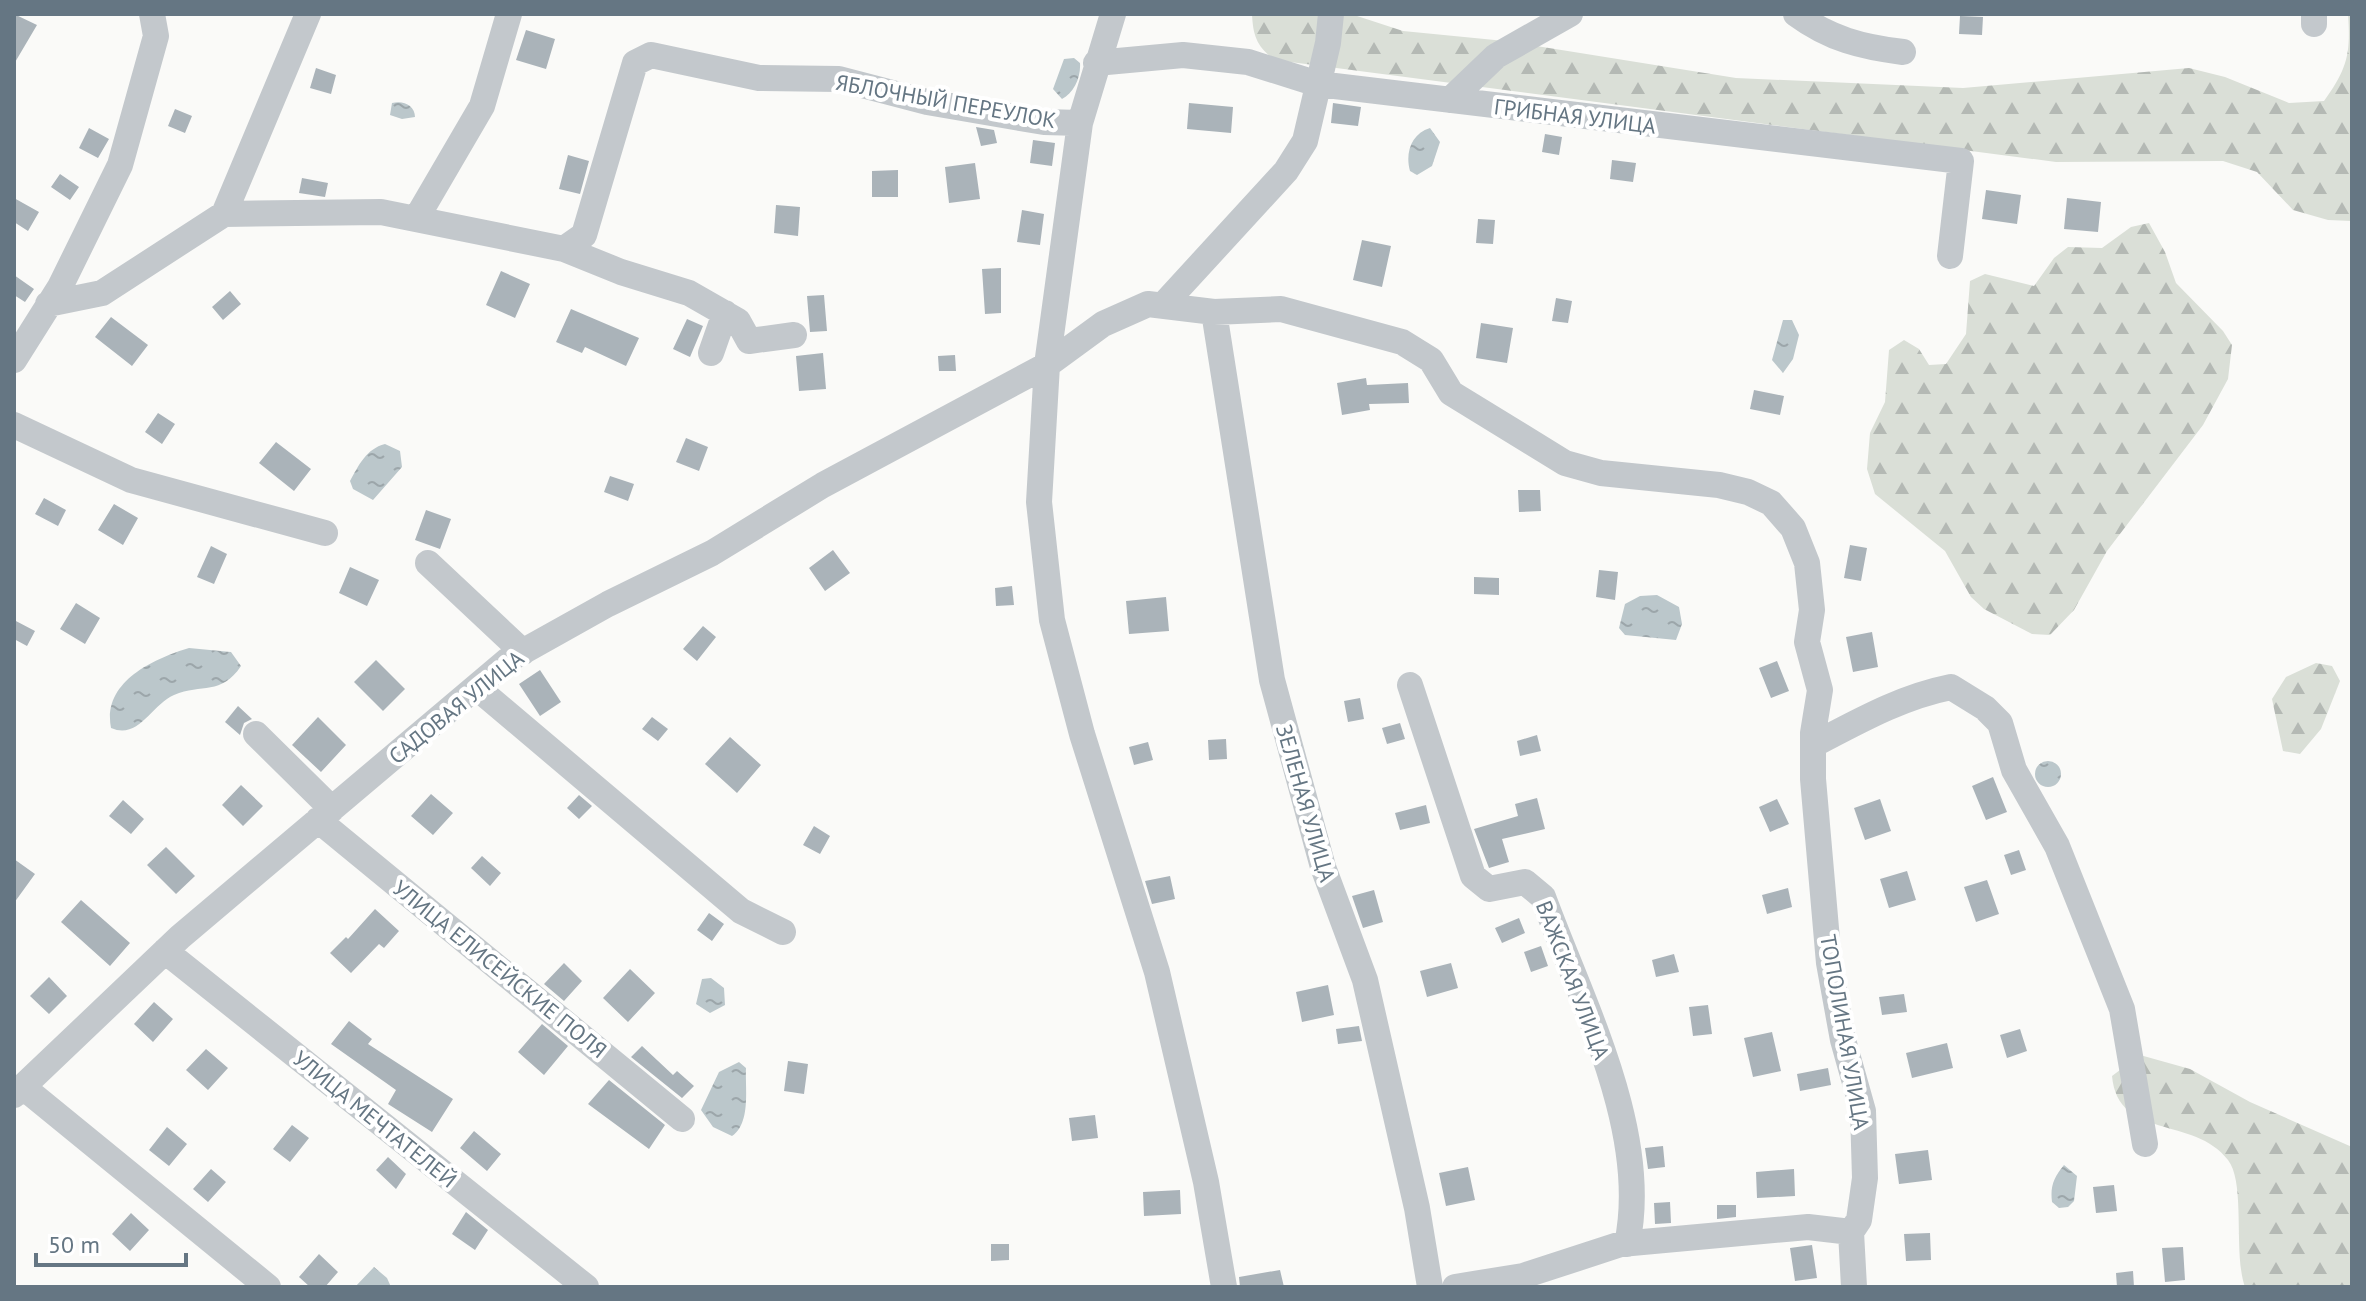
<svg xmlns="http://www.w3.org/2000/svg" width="2366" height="1301" viewBox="0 0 2366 1301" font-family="'PT Sans',sans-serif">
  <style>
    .forest { fill: url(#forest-firs) }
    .water { fill: url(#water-ripples) }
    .building { fill: #aab3b9 }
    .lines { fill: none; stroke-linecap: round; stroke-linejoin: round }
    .minor { stroke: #c3c8cc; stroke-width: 26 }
    .labels { text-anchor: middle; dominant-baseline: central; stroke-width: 8; stroke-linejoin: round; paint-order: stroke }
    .street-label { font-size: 22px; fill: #657683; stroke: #fff }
  </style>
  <defs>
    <pattern id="forest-firs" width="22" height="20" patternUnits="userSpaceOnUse" patternTransform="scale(2)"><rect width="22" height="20" fill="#dadfd7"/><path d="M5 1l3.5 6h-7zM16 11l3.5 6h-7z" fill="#b4b9b4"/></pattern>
    <pattern id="water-ripples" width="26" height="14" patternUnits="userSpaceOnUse" patternTransform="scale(2)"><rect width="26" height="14" fill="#bbc7cb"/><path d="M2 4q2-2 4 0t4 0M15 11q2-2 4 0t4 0" fill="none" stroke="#9ca6aa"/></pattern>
  </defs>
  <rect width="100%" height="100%" fill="#fafaf8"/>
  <path class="forest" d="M1252,14H1351L1403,31L1505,41L1736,78L1963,88L2189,68L2225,77L2289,103L2324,101C2347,69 2351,54 2348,14H2352V221L2328,220L2293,210L2257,172L2223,161L2056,162L1275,60C1257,47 1253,36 1252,14Z
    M2149,223L2165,252L2176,283L2223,331L2232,345L2228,379L2203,425L2107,551L2074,610L2050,635L2032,634L1984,609L1971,597L1945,551L1875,494L1867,469L1870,433L1885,402L1889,350L1904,340L1919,349L1929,365L1946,364L1966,334L1970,281L1985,274L2034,286L2054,258L2068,247L2102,248L2131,227Z
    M2316,663L2332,666L2340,681L2321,729L2300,754L2283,751L2272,699L2286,677Z
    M2140,1055L2190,1069L2250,1102L2352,1147V1287H2245C2233,1254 2246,1183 2228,1160C2194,1115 2118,1141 2112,1076Z"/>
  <path class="water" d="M1074,58L1080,63C1081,77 1074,93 1062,99L1053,89L1064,59Z
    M392,103C403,100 415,105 415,117L402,119L390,115Z
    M1430,128L1440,142L1432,166L1417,175L1410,171C1405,153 1411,134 1430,128Z
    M1783,320H1792L1799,335L1793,359L1783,373L1772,360Z
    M385,444L400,451L402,467L373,500L353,489L350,481C359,465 366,449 385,444Z
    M1657,595L1679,607L1682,624L1676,640L1625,635L1619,628L1625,604L1640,596Z
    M189,648L231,652L241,666C221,696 202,683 174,695C151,705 139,740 111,728C102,682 153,659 189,648Z
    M2035 774a13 13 0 1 1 26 0a13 13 0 1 1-26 0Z
    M711,978L724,988L725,1005L710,1013L696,1004L702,979Z
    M739,1062L746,1068C745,1089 751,1123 732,1136L713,1127L701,1110L719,1072Z
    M2064,1165L2077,1176L2074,1201L2068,1207L2059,1208L2052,1202C2050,1186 2054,1177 2064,1165Z
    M374,1267L387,1278L391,1287H355Z"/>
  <path class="building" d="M14,14L37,25L14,64Z
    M1960,16L1983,17L1982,35L1959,34Z
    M526,30L555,39L546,69L516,60Z
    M316,68L336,75L331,94L310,88Z
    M1189,103L1233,107L1231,133L1187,129Z
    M1333,103L1361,107L1358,126L1331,123Z
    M175,109L192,116L185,133L168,126Z
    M976,127L994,130L997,143L981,146Z
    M89,128L109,139L98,158L79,148Z
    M1545,134L1562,137L1559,155L1542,152Z
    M1033,140L1055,143L1052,166L1030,163Z
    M568,155L589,161L580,194L559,189Z
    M1612,160L1636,163L1633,182L1610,179Z
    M975,163L980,199L949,203L945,167Z
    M898,170V197H872V171Z
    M60,174L79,187L70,200L51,187Z
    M302,178L328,183L325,197L299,193Z
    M1986,190L2021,195L2017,224L1982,219Z
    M14,198L39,212L28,231L14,222Z
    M2067,198L2101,202L2098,232L2064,229Z
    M776,205L800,207L798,236L774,233Z
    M1022,210L1044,214L1040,245L1017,242Z
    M1478,219L1495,220L1493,244L1476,243Z
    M1362,240L1391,246L1382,287L1353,280Z
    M1001,268V313L985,314L982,269Z
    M501,271L530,284L515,318L486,305Z
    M14,275L34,289L25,302L14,295Z
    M230,291L241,304L223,320L212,307Z
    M824,295L827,331L810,332L807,296Z
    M1556,298L1572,301L1568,323L1552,321Z
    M571,309L639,338L626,366L585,347L582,353L556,342Z
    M111,317L148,345L132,366L95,337Z
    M687,319L703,326L690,357L673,349Z
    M1481,323L1513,328L1507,363L1476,358Z
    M823,353L826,389L799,391L796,356Z
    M955,355L956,371H939L938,356Z
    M1366,378L1367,385L1408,383L1409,403L1369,404L1370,410L1342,415L1337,383Z
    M1754,390L1784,396L1780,415L1750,409Z
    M158,413L175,424L162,444L145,432Z
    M686,438L708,447L699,471L676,462Z
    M276,442L311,469L294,491L259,463Z
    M610,476L634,484L628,501L604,492Z
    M1518,490H1540L1541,511L1519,512Z
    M44,498L66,510L58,526L35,514Z
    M114,504L138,518L123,545L98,530Z
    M426,510L451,519L440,549L415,540Z
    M1850,545L1867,548L1861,581L1844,578Z
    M211,546L227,554L214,584L197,577Z
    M833,550L850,573L825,591L809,568Z
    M350,567L379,580L367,606L339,593Z
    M1599,570L1618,572L1615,600L1596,597Z
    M1474,577L1499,578V595L1474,594Z
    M1012,586L1014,605L996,606L995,588Z
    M1166,597L1169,631L1129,634L1126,601Z
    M76,603L100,618L85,644L60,629Z
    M14,620L35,631L27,646L14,639Z
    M703,626L716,637L697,661L683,649Z
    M1872,632L1878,667L1853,672L1846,637Z
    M376,660L405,689L383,711L354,682Z
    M1777,661L1789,691L1771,698L1759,668Z
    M540,670L561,702L540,716L519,684Z
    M1360,698L1364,719L1348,722L1344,701Z
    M238,706L252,719L244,723L240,735L225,722Z
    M318,717L346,745L321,772L292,745Z
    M652,717L668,729L658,741L642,729Z
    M1400,723L1405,739L1387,744L1382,728Z
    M1537,735L1541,751L1520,756L1517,741Z
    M730,737L761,765L737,793L705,764Z
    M1226,739L1227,759L1209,760L1208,740Z
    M1148,742L1153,760L1134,765L1129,747Z
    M1993,777L2007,812L1986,820L1972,786Z
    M241,785L263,806L243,826L222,805Z
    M431,794L453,813L433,835L411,816Z
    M579,795L592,806L579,819L567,808Z
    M1537,798L1545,829L1502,839L1509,862L1489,868L1474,829L1518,816L1515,804Z
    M1777,799L1789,824L1770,832L1759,807Z
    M1880,799L1891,831L1865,840L1854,808Z
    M123,800L144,819L131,834L109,816Z
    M1426,805L1430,823L1400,830L1395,813Z
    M814,826L830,836L820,854L803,845Z
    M166,847L195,876L176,894L147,865Z
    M2019,850L2026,870L2011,875L2004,855Z
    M482,856L501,873L490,886L471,868Z
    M14,859L35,874L14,903Z
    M1907,871L1916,900L1889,908L1880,879Z
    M1170,876L1175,899L1152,904L1145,881Z
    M1987,880L1999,914L1976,922L1964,887Z
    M1788,888L1792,907L1767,914L1762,895Z
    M1374,890L1383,922L1363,928L1352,896Z
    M81,900L130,943L110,966L61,922Z
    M375,909L399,931L384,948L379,944L351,973L330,953L346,937L348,939Z
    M709,913L724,924L712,941L697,930Z
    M1519,918L1525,933L1502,943L1495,928Z
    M1541,946L1548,966L1531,972L1524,952Z
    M1674,954L1679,972L1656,977L1652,960Z
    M564,963L582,981L564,1001L544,984Z
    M1451,963L1458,988L1427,997L1420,971Z
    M630,969L655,993L628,1022L603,998Z
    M49,977L67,996L49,1014L30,996Z
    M1328,985L1334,1015L1302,1022L1296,992Z
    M1904,994L1907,1012L1882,1015L1879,997Z
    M154,1002L173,1019L153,1042L134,1024Z
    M1708,1005L1712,1034L1693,1036L1689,1007Z
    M349,1021L372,1039L368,1044L453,1099L432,1132L388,1104L396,1090L331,1044Z
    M542,1024L568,1046L544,1075L518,1052Z
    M1359,1026L1362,1041L1338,1044L1336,1029Z
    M2020,1029L2027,1051L2007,1058L2000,1035Z
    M1772,1032L1781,1071L1753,1077L1744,1038Z
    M1947,1043L1953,1068L1912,1078L1906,1053Z
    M642,1046L673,1075L677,1071L694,1086L682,1098L631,1057Z
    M206,1049L228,1068L208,1090L186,1070Z
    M788,1061L808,1064L804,1094L784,1091Z
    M1828,1068L1831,1085L1800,1091L1797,1074Z
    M609,1080L665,1125L649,1149L588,1104Z
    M1095,1115L1098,1138L1072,1141L1069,1118Z
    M292,1125L309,1138L290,1162L273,1149Z
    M167,1127L187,1144L169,1166L149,1150Z
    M474,1131L501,1154L487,1171L460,1148Z
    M1663,1146L1665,1167L1648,1169L1645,1148Z
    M1928,1150L1932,1180L1899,1184L1895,1154Z
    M388,1157L406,1174L396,1189L376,1170Z
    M1468,1167L1475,1200L1446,1206L1439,1173Z
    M211,1169L226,1182L208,1202L193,1189Z
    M1794,1169L1795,1196L1757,1198L1756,1172Z
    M2114,1185L2117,1211L2096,1213L2093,1187Z
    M1180,1190L1181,1214L1144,1216L1143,1192Z
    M1670,1202L1671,1223L1655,1224L1654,1203Z
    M1717,1205H1736V1217L1717,1219Z
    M466,1212L488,1230L475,1250L452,1234Z
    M131,1213L149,1230L130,1251L112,1234Z
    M1930,1233L1931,1260L1906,1261L1904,1234Z
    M991,1244H1009V1260L991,1261Z
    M1812,1245L1817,1278L1795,1281L1790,1248Z
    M2183,1247L2185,1280L2165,1282L2162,1248Z
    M319,1254L338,1272L325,1287H310L299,1277Z
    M1280,1270L1284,1287H1240L1239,1277Z
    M2133,1271L2134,1287H2117L2116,1273Z"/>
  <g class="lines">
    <path class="minor" d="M1113,14L1080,123L1047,365L1039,502L1052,620L1082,734L1157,972L1206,1182L1224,1287
      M1796,14C1830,39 1862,47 1903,52
      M2314,24V14
      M1096,63L1183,55L1248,62L1318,84L1961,161L1950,256
      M1450,100L1496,56L1570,14
      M224,214L308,14
      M416,219L482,106L509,14
      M564,249L584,235L635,63L651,55L759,78L839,79L927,102L1044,122L1080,123
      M48,304L102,293L224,214L381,212L564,249L621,272L689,293L738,321L749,341L794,335
      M1164,304L1286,171L1305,141L1328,43L1331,14
      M1214,312L1272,680L1323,867L1365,980L1417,1208L1430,1287
      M711,353L725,313
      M14,360L60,287L120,165L156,36L152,14
      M14,425L131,480L325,533
      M428,563L523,652
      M1410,685L1473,876L1489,889L1525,882L1543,897C1581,1001 1651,1132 1627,1244
      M476,687L741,911L783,932
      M256,734L332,809
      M1813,745C1859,721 1901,697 1951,687L1985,708L2000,723L2014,770L2057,846L2122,1009L2145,1144
      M318,820L682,1119
      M165,951L586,1287
      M23,1087L268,1287
      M14,1095L180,937L508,660L608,604L712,553L823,485L1047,365L1103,324L1148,304L1214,312L1281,309L1402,342L1431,360L1451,393L1565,463L1601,473L1719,485L1748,492L1771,503L1793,528L1807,563L1812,610L1807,642L1820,690L1813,733V779L1829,963L1843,1040L1863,1111L1865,1178L1859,1220L1851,1232
      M1851,1232L1854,1287
      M1455,1287L1523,1276L1621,1244L1808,1227L1851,1232"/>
  </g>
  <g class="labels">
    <g class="street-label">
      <text transform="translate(946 101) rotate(10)">ЯБЛОЧНЫЙ ПЕРЕУЛОК</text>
      <text transform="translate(1575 116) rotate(7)">ГРИБНАЯ УЛИЦА</text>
      <text transform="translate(456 707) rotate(-39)">САДОВАЯ УЛИЦА</text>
      <text transform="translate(1306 803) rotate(74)">ЗЕЛЕНАЯ УЛИЦА</text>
      <text transform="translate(500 969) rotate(39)">УЛИЦА ЕЛИСЕЙСКИЕ ПОЛЯ</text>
      <text transform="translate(1573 980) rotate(69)">ВАЖСКАЯ УЛИЦА</text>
      <text transform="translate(1845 1032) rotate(80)">ТОПОЛИНАЯ УЛИЦА</text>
      <text transform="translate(375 1119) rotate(39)">УЛИЦА МЕЧТАТЕЛЕЙ</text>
    </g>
  </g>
  <rect width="2366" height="1301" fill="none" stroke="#657683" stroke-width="32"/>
  <path d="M36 1253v12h150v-12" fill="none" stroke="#657683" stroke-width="4"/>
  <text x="48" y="1253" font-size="24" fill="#657683" stroke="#ffffff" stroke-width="6" paint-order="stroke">50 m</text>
</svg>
